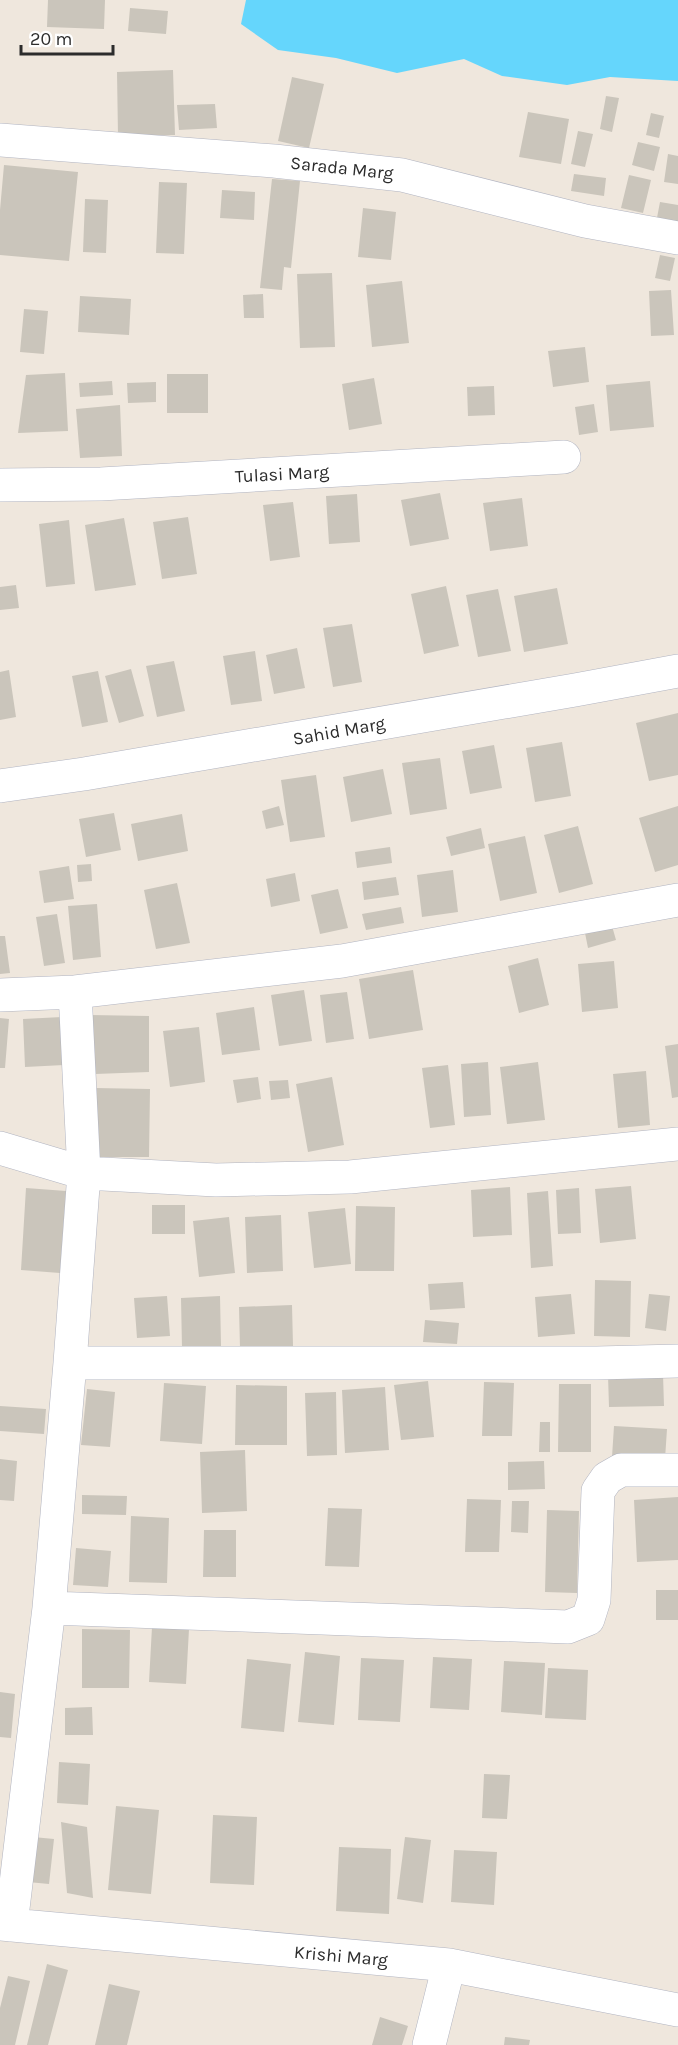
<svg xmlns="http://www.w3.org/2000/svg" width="678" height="2045" viewBox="0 0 678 2045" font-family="Karla,sans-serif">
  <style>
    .water { fill: #65d6fc }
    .building { fill: #cac5bb }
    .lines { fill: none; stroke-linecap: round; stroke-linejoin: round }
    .minor-casing { stroke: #b1b4c1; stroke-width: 34 }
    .minor { stroke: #fff; stroke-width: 33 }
    .labels { text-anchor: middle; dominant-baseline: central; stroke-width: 5; stroke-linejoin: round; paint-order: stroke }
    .street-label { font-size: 18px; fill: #2c2c2c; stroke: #fff }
  </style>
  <rect width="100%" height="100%" fill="#efe7dd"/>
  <path class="water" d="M246,0H678V81L610,77L567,85L502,76L464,59L397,73L336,58L278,50L241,24Z"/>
  <path class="building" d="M48,0H105L104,29L47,27Z
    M130,8L168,11L166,34L128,31Z
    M173,70L175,135L118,136L117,72Z
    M292,77L324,84L309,148L278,141Z
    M606,96L619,98L612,132L600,129Z
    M215,104L217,128L179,130L177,105Z
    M528,112L569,119L561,164L519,157Z
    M651,113L664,116L659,138L646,135Z
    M578,131L593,134L585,167L571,164Z
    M638,142L660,147L654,171L632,165Z
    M668,154L678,156V184L664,182Z
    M4,165L78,172L69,261L0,255V210Z
    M574,174L606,178L604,196L571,191Z
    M629,175L651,180L643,213L621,208Z
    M272,179L300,181L291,268L284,267L282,290L260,288Z
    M159,182L187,183L184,254L156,253Z
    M222,190L255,192L254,220L220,218Z
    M85,199L108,200L106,253L83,252Z
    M660,202L678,205V226L656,223Z
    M363,208L396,212L391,260L358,257Z
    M660,255L675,258L670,281L655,278Z
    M332,273L335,347L300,348L297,274Z
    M402,281L409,343L372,347L366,285Z
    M671,290L674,335L651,336L649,291Z
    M263,294L264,318H244L243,295Z
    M80,296L131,299L129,335L78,332Z
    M24,309L48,311L44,354L20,352Z
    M585,347L589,382L553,387L548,351Z
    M65,373L68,431L18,433L26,375Z
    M167,374H208V413H167Z
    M374,378L382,424L349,430L342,384Z
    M112,381L113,395L80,397L79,383Z
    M650,381L654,427L610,431L606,385Z
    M156,382V402L128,403L127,383Z
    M494,386L495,415L468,416L467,387Z
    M594,404L598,432L579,435L575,407Z
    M120,405L122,456L80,458L76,409Z
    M440,493L449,539L410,546L401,500Z
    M357,494L360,542L329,544L326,496Z
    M522,498L528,546L490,551L483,503Z
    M293,502L300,557L270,561L263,505Z
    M188,517L197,574L162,579L153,522Z
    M124,518L136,585L95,591L85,525Z
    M69,520L75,584L46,587L39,524Z
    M16,585L19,608L0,610V587Z
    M446,586L459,646L424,654L411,594Z
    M557,588L568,644L524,652L514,596Z
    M498,589L511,651L478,657L466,595Z
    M352,624L362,682L333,687L323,628Z
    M297,648L305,688L274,694L266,655Z
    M255,651L262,701L231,705L223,656Z
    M174,661L185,711L157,717L146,666Z
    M131,669L144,716L119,723L105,676Z
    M9,670L16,717L0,720V672Z
    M98,671L108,722L82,727L72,676Z
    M678,713V775L649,781L636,723Z
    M562,742L571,796L535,802L526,748Z
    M494,745L502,788L470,794L462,751Z
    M440,758L447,809L410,815L402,763Z
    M383,769L392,814L351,822L343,777Z
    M316,775L325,837L290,842L281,780Z
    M279,806L284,825L266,829L262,811Z
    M678,806V865L655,872L639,818Z
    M114,813L121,850L86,857L79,819Z
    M182,814L188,851L138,861L131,824Z
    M578,826L593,884L559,893L544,835Z
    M481,828L485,848L451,856L446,837Z
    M525,836L537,893L500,901L488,844Z
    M390,847L392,863L357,868L355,852Z
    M91,864L92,881L78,882L77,865Z
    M69,866L74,899L44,903L39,871Z
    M453,870L458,912L422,917L417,875Z
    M295,873L300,901L271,907L266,879Z
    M396,877L399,895L364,900L362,882Z
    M177,883L190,943L156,949L144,890Z
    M338,889L348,928L320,934L311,895Z
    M97,904L101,957L73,960L68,906Z
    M401,907L404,923L366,930L362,914Z
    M57,914L65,963L44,966L36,917Z
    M612,926L616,940L588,948L585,933Z
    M0,936H5L10,973L0,974Z
    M538,958L549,1005L519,1013L508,966Z
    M614,961L618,1008L582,1012L578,964Z
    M413,970L423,1030L369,1039L359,979Z
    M304,990L312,1041L279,1046L271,995Z
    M347,992L354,1039L326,1043L320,995Z
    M254,1007L260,1050L222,1055L216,1013Z
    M90,1015L149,1016V1072L95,1074Z
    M62,1017L64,1065L25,1067L23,1019Z
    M0,1018L9,1019L5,1068H0Z
    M199,1027L205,1082L170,1087L163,1031Z
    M678,1044V1097L672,1098L665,1046Z
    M488,1062L491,1115L464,1117L461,1064Z
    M538,1062L545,1120L507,1124L500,1067Z
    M448,1065L455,1125L430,1128L422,1068Z
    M646,1071L650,1125L618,1128L613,1074Z
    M258,1077L261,1099L237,1103L233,1080Z
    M332,1077L344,1145L308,1152L296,1084Z
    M288,1080L290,1098L271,1100L269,1081Z
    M95,1088L150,1089L149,1157H95Z
    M631,1186L636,1239L600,1243L595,1189Z
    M510,1187L512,1235L473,1237L471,1190Z
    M26,1188L66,1191L60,1273L21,1270Z
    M579,1188L581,1233L558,1234L556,1190Z
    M548,1191L553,1266L531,1268L527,1193Z
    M152,1205H185V1234H152Z
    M356,1206L395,1207L394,1271H355Z
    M345,1208L351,1264L314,1268L308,1212Z
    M281,1215L283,1271L247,1273L245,1217Z
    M229,1217L235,1273L199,1277L193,1221Z
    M595,1280L631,1281L630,1337L594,1336Z
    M463,1282L465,1308L430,1310L428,1284Z
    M571,1294L575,1334L538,1337L535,1297Z
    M649,1294L670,1296L666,1331L645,1328Z
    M167,1296L170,1336L137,1338L134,1298Z
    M220,1296L221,1346L182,1348L181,1298Z
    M292,1305L293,1346L240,1348L239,1307Z
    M425,1320L459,1323L457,1344L423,1342Z
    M663,1374L664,1406L609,1407L608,1375Z
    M428,1381L434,1437L401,1440L394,1385Z
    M484,1382L514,1383L512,1436H482Z
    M164,1383L206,1386L202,1444L160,1441Z
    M559,1384H591V1452H558Z
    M236,1385L287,1386V1445H235Z
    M385,1387L389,1450L345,1453L342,1390Z
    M87,1389L115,1392L110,1447L81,1445Z
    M336,1392L337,1455L307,1456L305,1393Z
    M0,1406L46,1409L44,1434L0,1431Z
    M540,1422H550V1452H539Z
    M614,1426L667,1429L665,1459L612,1457Z
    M245,1450L247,1511L202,1513L200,1452Z
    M0,1459L17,1461L14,1501L0,1500Z
    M544,1461L545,1489L508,1490V1462Z
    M82,1495L127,1496L126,1515L82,1514Z
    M678,1497V1560L637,1562L634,1500Z
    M467,1499L501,1500L499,1552H465Z
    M512,1501H529L528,1533L511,1532Z
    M328,1508L362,1509L359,1567L325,1566Z
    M547,1510L579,1511L577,1593L545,1592Z
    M131,1516L169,1518L167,1583L129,1582Z
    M204,1530H236V1577H203Z
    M76,1548L111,1551L108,1587L73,1585Z
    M656,1590H678V1620H656Z
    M152,1627L189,1629L186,1684L149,1682Z
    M82,1629L130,1630L129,1688H82Z
    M305,1652L340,1656L334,1725L298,1722Z
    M433,1657L472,1659L469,1710L430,1708Z
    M361,1658L404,1660L400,1722L358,1720Z
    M247,1659L291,1664L284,1732L241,1728Z
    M504,1661L545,1663L542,1715L501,1712Z
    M548,1668L588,1670L586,1720L545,1718Z
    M0,1692L15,1694L11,1738L0,1737Z
    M92,1707L93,1735H65V1708Z
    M59,1762L90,1764L88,1805L57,1803Z
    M484,1774L510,1775L507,1819L482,1818Z
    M116,1806L159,1810L151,1894L108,1890Z
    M213,1815L257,1817L254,1885L210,1883Z
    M61,1822L87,1827L93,1898L67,1893Z
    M33,1837L54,1839L49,1884L28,1882Z
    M405,1837L431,1840L423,1903L397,1899Z
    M339,1847L391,1849L389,1914L336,1911Z
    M454,1850L497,1852L494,1905L451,1902Z
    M47,1964L68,1970L48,2045H27Z
    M8,1976L30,1981L15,2045H0V2008Z
    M109,1984L140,1991L127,2045H95Z
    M380,2017L408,2026L402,2045H372Z
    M505,2037L530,2040L529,2045H504Z"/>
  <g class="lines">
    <defs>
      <path id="minor" d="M0,140L274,161L402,175L585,221L678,238
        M0,485L101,484L564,457
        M0,786L84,774L575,690L678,671
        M0,995L75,992L342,961L678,900
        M0,1148L84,1173L216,1180L350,1177L678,1144
        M70,1363H597L678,1361
        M49,1608L568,1627L588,1619L594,1600L598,1491L607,1478L621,1470H678
        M0,1924L449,1965L678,2010
        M11,1925L49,1608L70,1363L84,1173L75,992
        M429,2045L449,1965"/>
    </defs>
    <use href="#minor" class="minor-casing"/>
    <use href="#minor" class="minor"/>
  </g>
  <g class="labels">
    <g class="street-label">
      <text transform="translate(342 168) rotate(6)">Sarada Marg</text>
      <text transform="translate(282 474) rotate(-3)">Tulasi Marg</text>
      <text transform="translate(339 731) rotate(-10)">Sahid Marg</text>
      <text transform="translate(341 1956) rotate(5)">Krishi Marg</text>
    </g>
  </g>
  <path d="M21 45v9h92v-9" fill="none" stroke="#2c2c2c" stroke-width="3"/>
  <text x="30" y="45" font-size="18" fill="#2c2c2c" stroke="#ffffff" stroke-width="4.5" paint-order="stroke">20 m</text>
</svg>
